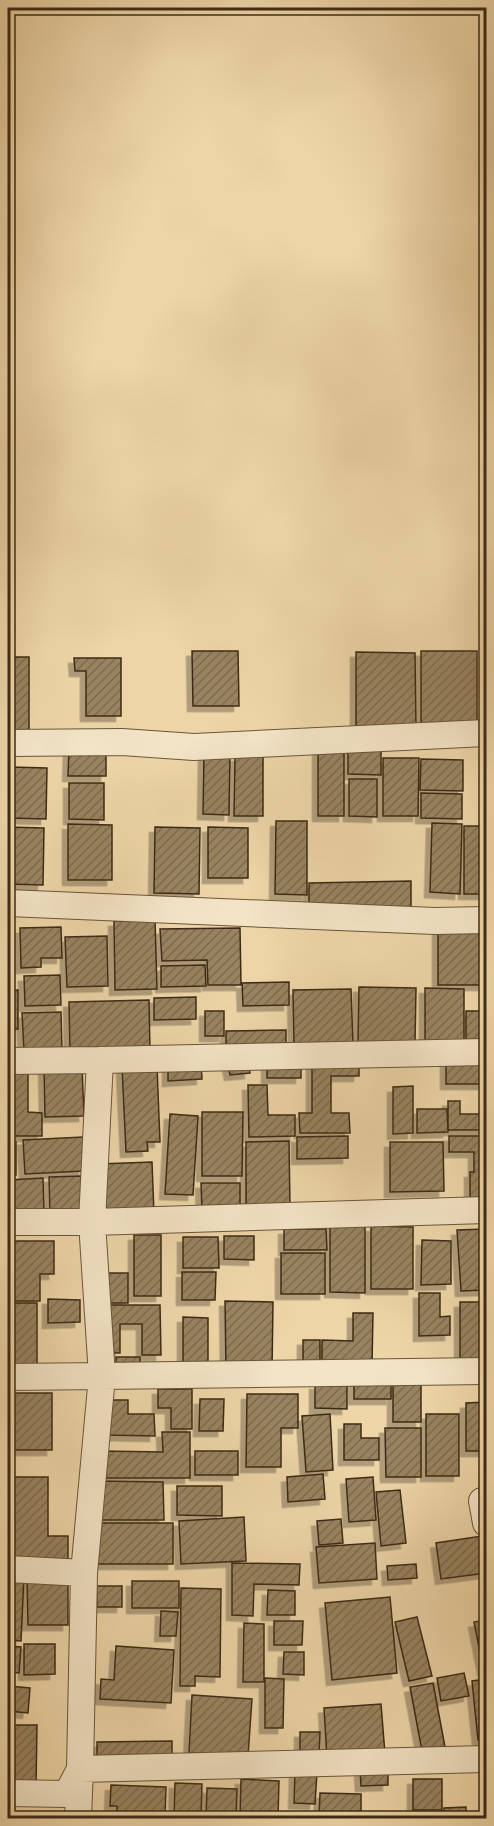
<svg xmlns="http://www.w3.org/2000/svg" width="494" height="1826" viewBox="0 0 494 1826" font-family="'Old Standard TT',serif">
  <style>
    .building { fill: url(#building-hatch); stroke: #3c2b15; stroke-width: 1.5; filter: url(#shadow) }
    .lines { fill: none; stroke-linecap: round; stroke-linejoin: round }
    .minor-casing { stroke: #68563a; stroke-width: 28 }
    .minor { stroke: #f3e4c6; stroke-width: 26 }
  </style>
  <defs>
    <pattern id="building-hatch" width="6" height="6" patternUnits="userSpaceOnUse" patternTransform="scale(1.5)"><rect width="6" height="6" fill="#988361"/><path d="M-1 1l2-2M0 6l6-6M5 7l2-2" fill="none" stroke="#7d6b4f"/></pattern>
    <filter id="shadow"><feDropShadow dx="-5.5" dy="5.5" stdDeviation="0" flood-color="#0004"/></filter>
  </defs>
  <rect width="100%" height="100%" fill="#edd5a7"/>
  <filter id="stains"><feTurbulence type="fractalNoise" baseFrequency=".00333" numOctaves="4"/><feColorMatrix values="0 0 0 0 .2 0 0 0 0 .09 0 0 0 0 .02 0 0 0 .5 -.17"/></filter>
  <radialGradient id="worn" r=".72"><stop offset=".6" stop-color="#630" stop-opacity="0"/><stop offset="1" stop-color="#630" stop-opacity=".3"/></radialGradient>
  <path class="building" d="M192,651H238L239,706H193Z
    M421,651H477V728H421Z
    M356,652L415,653L416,728H356Z
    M8,657H29V731H8Z
    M74,658H121V716H86V671H75Z
    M348,745H381V775L348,774Z
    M318,746L344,747V816H318Z
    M69,748H106V776H68Z
    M204,753H230L229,815L203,814Z
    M235,756L263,757V816H234Z
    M383,758H419L418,816H383Z
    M421,759L463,760V791L420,790Z
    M8,767L47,768L46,819L8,818Z
    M349,779H377V817L349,816Z
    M69,783H104V820L69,819Z
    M421,793L462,794V819L421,818Z
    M276,821H307V895L275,894Z
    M432,823L462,824L460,894L430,892Z
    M68,824L112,825V880H68Z
    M464,826H486V894H464Z
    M8,827L44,828L43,885L8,884Z
    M155,827L200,828L199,894L154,893Z
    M208,827L248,828V878H208Z
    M411,881V907L309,909V883Z
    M155,920L157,989L115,990L114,921Z
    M438,925H486V985H438Z
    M61,927L62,958H41V967L21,968L20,928Z
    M240,928L241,985H208L207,960L162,961L160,929Z
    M107,936L108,986L67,987L65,937Z
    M205,965L206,986L161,987V966Z
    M60,975L61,1005L25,1006L24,976Z
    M289,982V1005L243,1006L242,983Z
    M359,987L416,988L415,1044L358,1042Z
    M425,988L464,989V1048H425Z
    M351,989L353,1044L294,1046L293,990Z
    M8,990H18V1029H8Z
    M196,997V1019L154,1020V998Z
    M149,1000L150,1051L70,1053L69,1002Z
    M205,1011H224V1036H205Z
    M466,1011H486V1043H466Z
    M61,1012L62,1051L24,1052L22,1013Z
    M286,1030V1049L226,1050V1031Z
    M446,1058H484V1084H446Z
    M359,1060V1076H331V1113H349L350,1133H300L299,1113H312V1061Z
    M301,1061V1078H267V1062Z
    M248,1062L250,1073L230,1075L228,1065Z
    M201,1064L202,1079L168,1081V1066Z
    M157,1066L160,1142H147L148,1151L126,1152L122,1067Z
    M44,1067H82L84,1116L45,1117Z
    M8,1071L28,1072V1112L42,1113V1136H8Z
    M248,1085H267L268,1115H295V1136L249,1137Z
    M413,1086V1133L393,1134V1087Z
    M448,1101H460V1114H486V1130H448Z
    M417,1109H447L448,1132L417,1133Z
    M202,1112H243L242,1176H202Z
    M170,1114L198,1116L193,1195L165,1194Z
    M348,1136V1158L297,1159V1137Z
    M449,1136H486V1198H470V1172H474V1152H449Z
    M83,1137L84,1171L25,1174L23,1140Z
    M289,1141L290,1207H246V1142Z
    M8,1142H16V1175H8Z
    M390,1142H443L444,1191L390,1192Z
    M152,1162L154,1214L102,1216L99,1164Z
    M81,1176L83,1214L50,1215L49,1177Z
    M43,1178L44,1214L8,1215V1180Z
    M201,1183H240V1209L202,1210Z
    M330,1224H365V1293L330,1292Z
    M371,1226L413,1227V1289H371Z
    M284,1229H326L327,1250H284Z
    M486,1229V1290L461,1291L457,1230Z
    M134,1235H161V1296H134Z
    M224,1236H254V1260L224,1259Z
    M183,1237H218L219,1268H183Z
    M422,1240L451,1241V1284L421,1285Z
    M8,1241H54V1274H40V1301H8Z
    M281,1253H325V1294H281Z
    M182,1272H216L215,1300H182Z
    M104,1273H128V1303H104Z
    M419,1293H440V1317L450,1316V1335L419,1336Z
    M48,1299L80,1300V1322L48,1323Z
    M225,1301L273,1302L272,1371L226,1370Z
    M460,1302H486V1365L460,1366Z
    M8,1303H37V1369H8Z
    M102,1305H160L161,1355H142V1324H120V1353H101Z
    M353,1313H373L372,1365H322V1340L353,1341Z
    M183,1317L208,1318V1366L183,1365Z
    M303,1340H320V1364H303Z
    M116,1357H140V1372L116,1371Z
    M354,1380H391V1399H354Z
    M393,1383H421V1422H393Z
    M315,1384L347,1385V1409L315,1408Z
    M158,1389H192V1429H171V1408H158Z
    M8,1393H52V1450H8Z
    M247,1394H298V1428H281V1467H246Z
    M200,1399H224L223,1431H199Z
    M105,1400H128V1414H154L155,1436L104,1435Z
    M486,1402V1451H466V1403Z
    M330,1414L333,1470L306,1472L302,1416Z
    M426,1414H459V1476H426Z
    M344,1424H361V1438H379V1460H344Z
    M385,1428H421V1477H386Z
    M162,1432H190V1478H101V1451L163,1452Z
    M195,1451H238V1475H195Z
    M323,1474L325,1499L288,1502L287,1477Z
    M8,1477H48V1536H68V1565H11V1506H8Z
    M373,1477L376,1520L349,1522L346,1479Z
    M97,1481L163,1482L164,1520H97Z
    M177,1486H222V1516L177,1515Z
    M400,1490L406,1543L381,1546L376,1492Z
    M244,1517L246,1561L181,1564L179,1521Z
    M341,1519L343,1543L319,1545L317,1521Z
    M95,1523H173V1564H95Z
    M482,1536L486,1573L441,1579L436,1543Z
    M375,1543L377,1579L319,1583L316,1547Z
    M232,1563L300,1564L299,1585L254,1584L253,1616L232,1615Z
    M416,1564L417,1578L388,1580L387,1566Z
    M8,1576H24L21,1641L8,1640Z
    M27,1578L68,1579V1625H28Z
    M132,1581H179V1608H132Z
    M96,1586H122V1607H97Z
    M181,1588L221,1589L220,1677L195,1676V1686H180Z
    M268,1590L295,1591V1615H267Z
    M390,1597L397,1673L332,1680L325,1603Z
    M161,1611L178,1612L176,1636H160Z
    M417,1617L432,1676L409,1681L395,1622Z
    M486,1620V1673H484L474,1622Z
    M274,1621H303L302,1645H274Z
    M244,1623L264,1624V1682H243Z
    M24,1644H55V1674L24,1675Z
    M8,1646L21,1647L19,1673L8,1672Z
    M116,1646L174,1650L171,1703L100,1699L101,1679L114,1680Z
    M284,1652H304V1675L283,1674Z
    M464,1673L469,1696L441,1701L437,1678Z
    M265,1678L284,1679L283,1728H265Z
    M486,1679V1739L478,1740L472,1681Z
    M433,1683L445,1747L422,1751L410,1687Z
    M8,1686L30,1688L28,1713L8,1711Z
    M192,1695L252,1699L248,1756L189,1753Z
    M381,1704L385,1754L327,1758L324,1708Z
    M8,1725H37L36,1786H8Z
    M300,1732H320L319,1755L300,1754Z
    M172,1741V1761L97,1763V1742Z
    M388,1769V1785L361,1786L360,1770Z
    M295,1772H317L315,1804L294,1803Z
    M241,1779L279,1781L278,1818H240Z
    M413,1779H442V1810H413Z
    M175,1783L202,1784L201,1818H174Z
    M111,1785L166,1787L165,1818H117V1806H110Z
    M207,1788L237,1789L236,1818H206Z
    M320,1793L361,1794V1818H319Z
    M466,1807V1818H444V1808Z"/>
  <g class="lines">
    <defs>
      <path id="minor" d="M8,743L122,742L194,747L486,733
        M8,903L435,921L486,920
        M8,1061L100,1060
        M8,1222H92L100,1060L486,1052
        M8,1377L102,1376L92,1222L486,1210
        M482,1501L486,1523
        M8,1569L84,1573
        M8,1793L67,1794L80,1769L84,1573L102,1376L486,1371
        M78,1818L80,1769L486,1759"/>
    </defs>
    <use href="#minor" class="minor-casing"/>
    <use href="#minor" class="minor"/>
  </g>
  <rect width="494" height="1826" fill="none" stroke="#edd5a7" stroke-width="30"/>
  <rect x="9" y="9" width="476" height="1808" fill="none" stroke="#3c2b15" stroke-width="3"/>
  <rect x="15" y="15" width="464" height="1796" fill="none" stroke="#3c2b15" stroke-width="1.5"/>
  <rect width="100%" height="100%" filter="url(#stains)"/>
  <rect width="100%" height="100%" fill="url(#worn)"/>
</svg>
